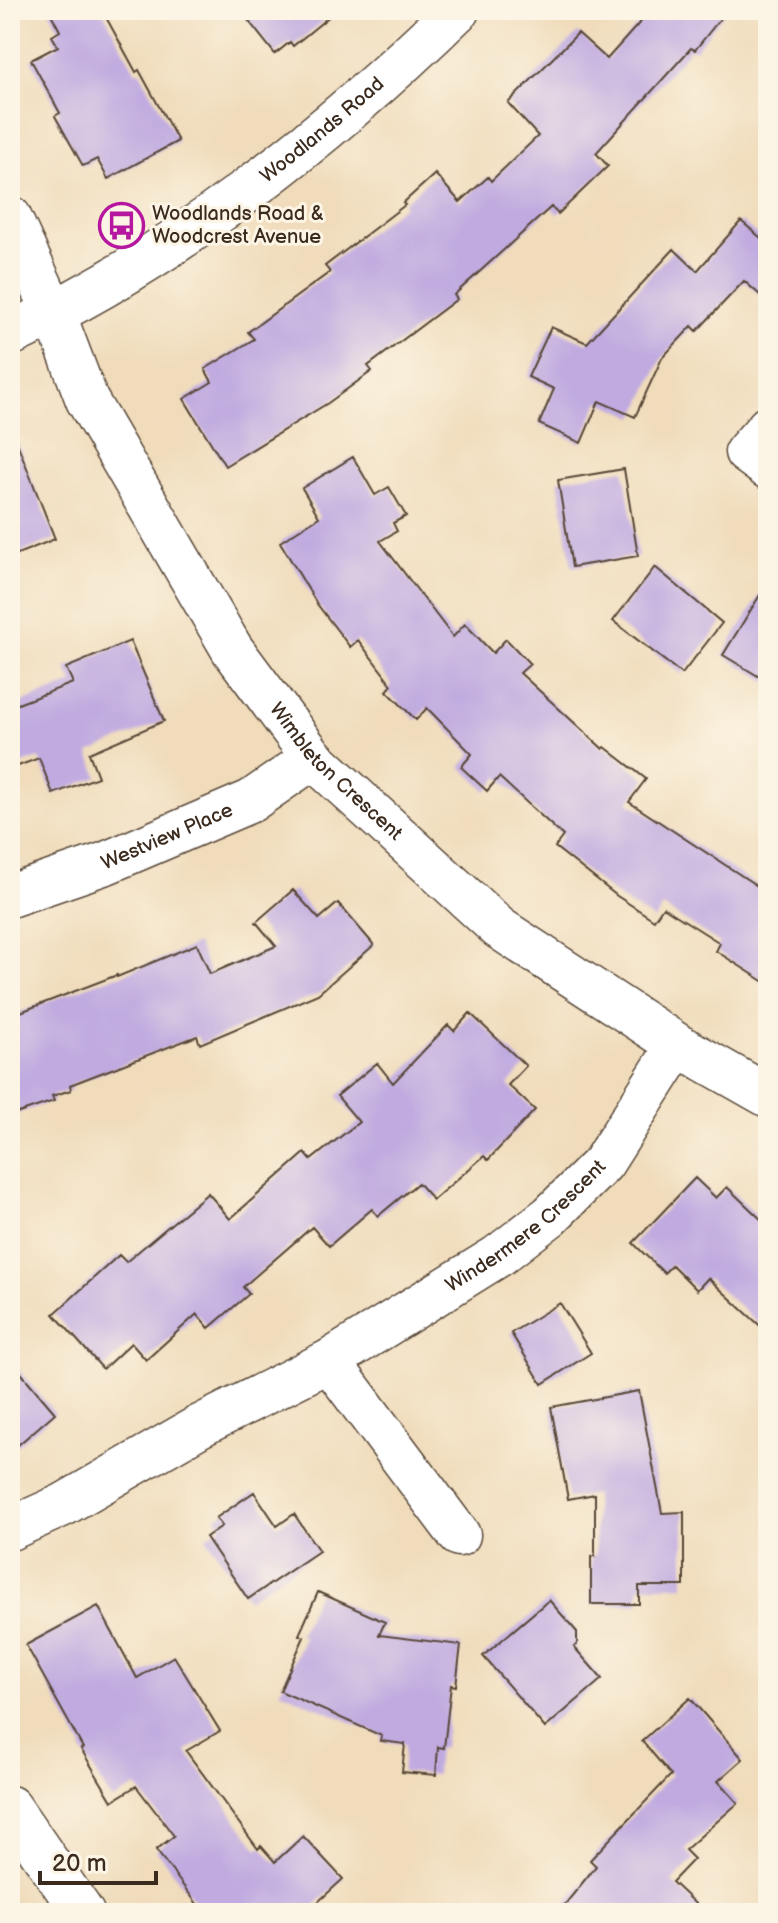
<svg xmlns="http://www.w3.org/2000/svg" width="778" height="1923" viewBox="0 0 778 1923" font-family="'Balsamiq Sans',sans-serif">
  <style>
    .building { fill: #c0aae0 }
    .lines { fill: none; stroke-linecap: round; stroke-linejoin: round }
    .street-casing { stroke: #564536; stroke-width: 45 }
    .secondary-casing { stroke: #564536; stroke-width: 47 }
    .street { stroke: #fff; stroke-width: 42 }
    .secondary { stroke: #fff; stroke-width: 44 }
    .labels { text-anchor: middle; dominant-baseline: central; stroke-width: 6; stroke-linejoin: round; paint-order: stroke }
    .street-label { font-size: 20px; fill: #3b2a1e; stroke: #fcf5e5 }
    .poi-label { font-size: 20px; fill: #3b2a1e; stroke: #fcf5e5; text-anchor: start }
  </style>
  <rect width="100%" height="100%" fill="#fcf5e5"/>
  <filter id="ink" filterUnits="userSpaceOnUse"><feTurbulence type="fractalNoise" baseFrequency=".0125" numOctaves="2"/><feDisplacementMap in="SourceGraphic" scale="16" xChannelSelector="R" yChannelSelector="G"/><feConvolveMatrix kernelMatrix="1 2 1 2 8 2 1 2 1" color-interpolation-filters="sRGB"/></filter>
  <filter id="wash" filterUnits="userSpaceOnUse"><feTurbulence type="fractalNoise" baseFrequency=".006" numOctaves="4" result="noise"/><feDisplacementMap in="SourceGraphic" scale="32" xChannelSelector="R" yChannelSelector="G"/><feGaussianBlur stdDeviation="1.8" result="paint"/><feColorMatrix in="noise" values="0 0 0 0 0 0 0 0 0 0 0 0 0 0 0 0 0 1.4 0 .05"/><feComposite in="paint" operator="in"/></filter>
  <g filter="url(#wash)">
    <rect width="100%" height="100%" fill="#f0dcbb"/>
    <g id="blocks">
      <path class="building" d="M49,10H102L136,72L139,70L178,141L108,179L97,159L83,166L55,116L60,113L31,60L58,46L52,36L60,31Z
        M240,10H337L293,46L290,42L275,54Z
        M651,10H727L695,50L691,48L596,153L608,166L558,214L551,207L454,295L457,299L368,366L372,371L328,403L225,466L184,399L212,382L205,369L254,339L248,332L330,272L325,266L405,205L403,203L435,174L460,202L488,177L491,181L538,136L508,103L578,33L607,59Z
        M741,221L768,244V302L744,281L697,331L692,326L662,358L635,417L599,401L581,443L539,424L554,389L528,377L551,327L587,343L674,249L697,271Z
        M12,430L55,539L10,557V431Z
        M353,457L375,495L389,487L406,516L393,523L397,531L380,541L453,637L465,624L493,653L506,639L530,664L520,673L603,749L605,747L646,779L629,802L768,893V984L716,951L720,943L663,907L654,920L617,896L555,847L563,836L499,777L487,791L461,767L472,754L427,708L416,720L387,691L392,685L358,640L350,647L317,604L280,542L319,517L302,488Z
        M624,469L638,556L572,567L558,480Z
        M655,567L722,623L682,674L613,621Z
        M768,582V682L723,655Z
        M130,641L164,721L89,753L98,777L53,794L39,758L10,769V707L73,683L66,668Z
        M293,890L319,919L338,903L374,945L318,994L200,1044L197,1036L70,1085L71,1090L52,1096L54,1101L10,1116V1016L117,975V977L197,944L210,974L276,946L256,922Z
        M470,1013L526,1066L508,1085L535,1110L488,1160L484,1156L433,1200L418,1183L378,1216L372,1209L329,1246L312,1227L243,1287L249,1294L209,1328L197,1314L146,1360L131,1343L103,1369L54,1314L119,1255L126,1262L208,1193L230,1219L305,1153L311,1160L359,1122L337,1096L377,1063L393,1083L448,1025L454,1031Z
        M695,1178L716,1198L727,1187L768,1226V1333L708,1278L697,1290L672,1265L664,1273L633,1243Z
        M560,1303L591,1353L542,1384L511,1333Z
        M10,1360L55,1413L10,1452Z
        M639,1391L662,1513L684,1512V1586H639V1604H591V1557L595,1556V1494L568,1499L551,1407Z
        M254,1492L277,1526L294,1514L319,1551L248,1599L206,1537L222,1526L216,1518Z
        M318,1592L385,1622L379,1635L461,1645L456,1686L451,1685L444,1748L438,1747L436,1775L402,1772L405,1744L381,1741L382,1736L280,1691L304,1637L299,1635Z
        M549,1600L577,1632V1644L574,1647L602,1679L545,1728L483,1656Z
        M98,1606L137,1678L174,1656L220,1731L186,1751L258,1849L261,1846L275,1862L303,1836L343,1879L306,1913H204L156,1850L174,1836L136,1786L112,1801L81,1749L83,1748L26,1645Z
        M690,1698L743,1759L718,1781L738,1803L685,1850L694,1859L672,1882L705,1913H558L596,1866L590,1860L671,1775L642,1741Z"/>
    </g>
  </g>
  <g filter="url(#ink)">
    <use href="#blocks" fill-opacity="0" stroke="#564536" stroke-width="2"/>
    <g class="lines">
      <defs>
        <g id="street">
          <path id="s1" d="M10,217L54,313L87,400L232,649L313,758L499,928L678,1045L768,1096"/>
          <path d="M768,427L746,452L768,468"/>
          <path id="s2" d="M10,896L106,863L251,801L313,758"/>
          <path d="M329,1361L459,1535"/>
          <path id="s3" d="M10,1529L63,1505L198,1427L329,1361L498,1256L550,1216L603,1163L678,1045"/>
          <path d="M10,1807L83,1913"/>
        </g>
        <g id="secondary">
          <path id="s4" d="M10,334C173,259 329,135 457,10"/>
        </g>
      </defs>
      <use href="#street" class="street-casing"/>
      <use href="#secondary" class="secondary-casing"/>
      <use href="#street" class="street"/>
      <use href="#secondary" class="secondary"/>
    </g>
  </g>
  <defs>
    <symbol id="bus-ring" viewBox="-11 -11 22 22"><circle r="9.5" fill="#fcf5e5" stroke="#b5179e" stroke-width="1.5"/><path d="M-5-6H5V4H4V6H2V4H-2V6H-4V4H-5ZM-3.5-4V0h7V-4ZM-3.5 1.2v1.5H-2V1.2ZM2 1.2v1.5H3.5V1.2Z" fill="#b5179e"/></symbol>
  </defs>
  <g fill-rule="evenodd">
    <use href="#bus-ring" x="96" y="200" width="51" height="51"/>
  </g>
  <g class="labels">
    <g class="street-label">
      <text stroke="none"><textPath href="#s4" startOffset="374">Woodlands Road</textPath></text>
      <text stroke="none"><textPath href="#s1" startOffset="648">Wimbleton Crescent</textPath></text>
      <text stroke="none"><textPath href="#s2" startOffset="168">Westview Place</textPath></text>
      <text stroke="none"><textPath href="#s3" startOffset="600">Windermere Crescent</textPath></text>
    </g>
    <g class="poi-label">
      <text x="152" y="214">Woodlands Road &amp;<tspan x="152" dy="23">Woodcrest Avenue</tspan></text>
    </g>
  </g>
  <rect width="778" height="1923" fill="none" stroke="#fcf5e5" stroke-width="40"/>
  <path d="M40 1871v12h116v-12" fill="none" stroke="#3b2a1e" stroke-width="4"/>
  <text x="52" y="1871" font-size="24" fill="#3b2a1e" stroke="#fcf5e5" stroke-width="6" paint-order="stroke">20 m</text>
</svg>
